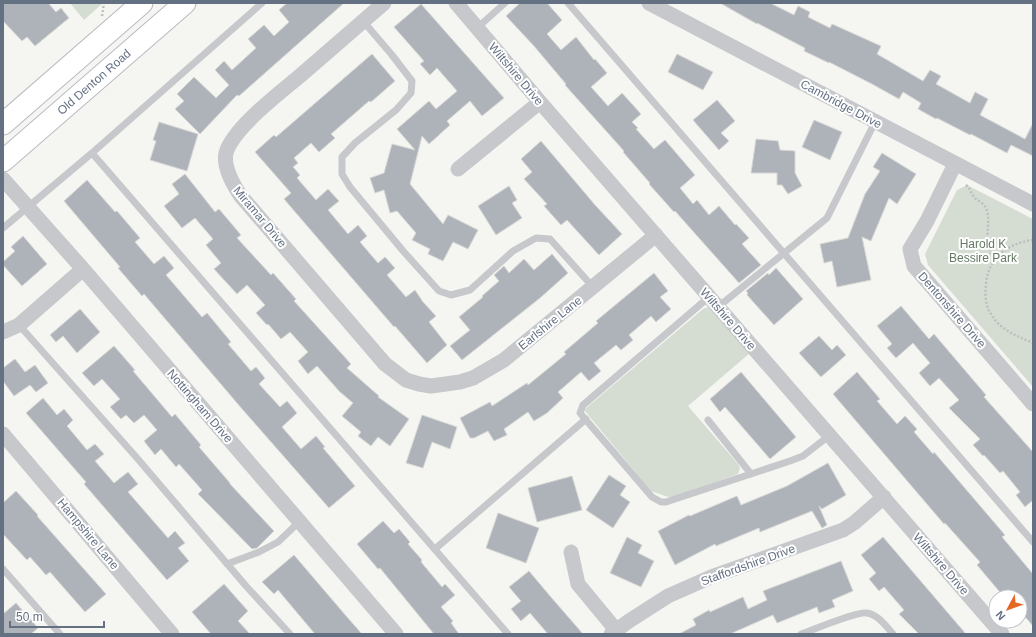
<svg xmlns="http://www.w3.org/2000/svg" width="1036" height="637" viewBox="0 0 1036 637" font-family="Helvetica,sans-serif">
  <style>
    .green { fill: #d5ddd3 }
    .building { fill: #aeb3ba; stroke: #d7d7d5 }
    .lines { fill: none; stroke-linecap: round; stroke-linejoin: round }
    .secondary-casing { stroke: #b8bbc0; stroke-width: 23 }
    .path { stroke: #bdbec1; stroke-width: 2.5; stroke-dasharray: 2 2; stroke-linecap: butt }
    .service { stroke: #c6c8cc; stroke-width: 7 }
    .minor { stroke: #c6c8cc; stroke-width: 15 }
    .secondary { stroke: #fff; stroke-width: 21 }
    .labels { text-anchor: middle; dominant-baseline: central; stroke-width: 4; stroke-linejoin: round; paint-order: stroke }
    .street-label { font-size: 12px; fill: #647183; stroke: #fff }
    .park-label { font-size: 12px; fill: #657a63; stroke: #fff }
  </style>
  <rect width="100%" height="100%" fill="#f5f6f2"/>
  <path class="green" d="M70,3H103L84,20Z
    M967,185L1033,219V387L928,265L925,254L957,190Z
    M708,307L750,353L688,406L738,464L740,468L738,474L671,498L651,491L585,411L586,408L703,309Z"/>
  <path class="building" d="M3,3H48L56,12L61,8L69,18L35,46L27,37L22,41L3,21Z
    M287,3H344L239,96L237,95L200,134L175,109L184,101L177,94L194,77L216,98L229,85L215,70L224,61L232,70L256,48L248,39L264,25L274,36L289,22L279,10Z
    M520,3H547L562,20L547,34L561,50L576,37L594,60L595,59L607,73L591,87L608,106L622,93L641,114L632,122L638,128L636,129L654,149L665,140L695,175L680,188L693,204L697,200L709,215L719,206L735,225L736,224L749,238L742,244L761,265L739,283L675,211L674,212L649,184L650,183L623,152L624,151L565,85L566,84L534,46L506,16Z
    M720,3H770L794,15L798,6L810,12L808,17L830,28L832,24L881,46L877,54L923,81L930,70L941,76L936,84L970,103L975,92L988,99L980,115L1025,139L1033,123V156L1011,145L1007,153L971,134L970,135L937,118L936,119L918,109L921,103L903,92L899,99L872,84L829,62V63L804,51L805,48L757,23V24Z
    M421,4L504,98L482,116L470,101L447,121L450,125L429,144L422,136L410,184L443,224L448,215L478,230L468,249L453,242L443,261L428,254L430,249L412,240L416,233L397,211L390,213L384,190L375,193L370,178L384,173L392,144L415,150L397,129L429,101L436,109L457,91L437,68L430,75L420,64L424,61L394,27Z
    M372,54L395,81L371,102L369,101L331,134L335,138L319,152L311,143L294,158L298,163L293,167L300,175L297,178L316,200L328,189L339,201L328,210L348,234L358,225L367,236L360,242L378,263L385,257L395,268L387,275L406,297L415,290L423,302L436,316L429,322L447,345L427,363L395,326L394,327L284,199L291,193L255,152L274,135L276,137Z
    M677,54L713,72L703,90L668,72Z
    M717,100L735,121L721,133L729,141L719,150L693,120Z
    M814,120L842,132L830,160L802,147Z
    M159,122L198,134L187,171L150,160L156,141L153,140Z
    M756,139L778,141L780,150L795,151V173L802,186L788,194L782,185H777V173H751Z
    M541,141L595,205L622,234L599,255L567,220L561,225L544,206L547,204L524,179L532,172L521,159Z
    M882,153L916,174L897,204L889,198L871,241L862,237L871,280L837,287L832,261L824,263L820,244L848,238L865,194L880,171L873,167Z
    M185,174L215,212L219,209L241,235L237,238L271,275L273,273L296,299L294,301L351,364L347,368L379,396L378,397L409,419L390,446L378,437L371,446L358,436L361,432L342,416L353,403L339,391L317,366L308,374L298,361L308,352L290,332L281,339L268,324L267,325L256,313L265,305L247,285L237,294L214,269L221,263L206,245L213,239L195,218L182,228L164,206L179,194L172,184Z
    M87,180L115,212L117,211L140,238L135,242L154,264L164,256L174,268L166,275L202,317L207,313L231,342L228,344L251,371L256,367L265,378L259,384L280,407L287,401L297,413L282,427L301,449L316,436L325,447L323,448L355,486L329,508L243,410L144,294L142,296L118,268L120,267L64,201Z
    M509,186L517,200L512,203L522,218L496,235L478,206Z
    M23,236L47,264L22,286L3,265V262L15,251L11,247Z
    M552,254L568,273L540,298L462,360L450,346L470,330L459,317L483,297L482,296L499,281L494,275L504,266L509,273L524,259L534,270Z
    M776,268L803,299L774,325L747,295L748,293L746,291L768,273L769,275Z
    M654,273L668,291L660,297L671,309L656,322L651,316L629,335L633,340L621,350L616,345L594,363L601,371L589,381L581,372L558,392L563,398L547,413L534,421L528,412L504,429L507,435L494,441L488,431L474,438H470L460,418L490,402L492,406L527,383L528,385L566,354L564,352L598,323L596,321Z
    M901,306L929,339L934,334L986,395L984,397L1033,452V500L1025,507L1016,495L1020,492L1003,471L1000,473L984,455L983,456L973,445L980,439L949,408L959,400L939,378L930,386L919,373L930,363L913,343L896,358L887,348L892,344L877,326Z
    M80,309L100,332L77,353L63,336L56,342L50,335Z
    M819,336L832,350L837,345L846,355L821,377L799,353Z
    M114,346L135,370L133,371L172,417L175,414L201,445L199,447L230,483V484L274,531L257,548L252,549L208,504L198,494L202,490L179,464L176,467L161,449L155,455L144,441L157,430L144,415L134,423L126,415L121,419L110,407L120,399L102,379L94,386L82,373Z
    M15,359L25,372L35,365L48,383L36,392L30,385L14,396L3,381V368Z
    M741,372L796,437L770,459L725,407L720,412L710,399Z
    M857,372L880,399L877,401L897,424L905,416L917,429L914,432L933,454L934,452L1005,535L1002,537L1033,574V626L1020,611V597H1004L977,565L980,562L945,523L944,524L833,394Z
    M43,398L57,415L64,409L73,420L67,426L87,450L95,444L104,454L95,461L114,483L128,472L138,484L128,492L168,538L175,531L185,543L178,548L189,561L167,580L84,484L86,482L26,413Z
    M422,415L457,427L450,449L432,442L423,468L406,463Z
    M828,463L846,495L822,509L819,506L827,525L822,528L812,511L760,532L759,528L716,546L715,544L675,565L658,531L689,515L690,516L737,496L741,505L787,486Z
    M609,475L626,486L620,495L630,502L613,528L586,510Z
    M572,476L582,510L537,522L528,488Z
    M16,491L38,515L37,516L106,594L85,612L50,572L46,575L30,557L27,560L3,534V503Z
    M498,513L539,528L526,563L486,548Z
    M383,521L394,533L399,529L410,542L408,544L422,560L421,562L442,587L445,584L455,595L441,607L453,621L451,623L459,634H434L380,568L378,569L357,544Z
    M627,537L642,545L638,553L654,561L641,587L610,573Z
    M883,537L942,606L966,634H919L899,614L904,610L884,587L879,591L869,579L876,573L861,555Z
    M294,555L347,617L362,634H315L278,590L274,594L262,582Z
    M841,561L853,591L832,600L835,607L819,613L817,607L777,623L773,615L730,634H679L696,625L693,619L709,610L710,612L743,597L748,609L767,600L763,591Z
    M529,571L550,596L583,634H548L530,613L521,621L511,609L521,601L509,587Z
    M224,584L248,611L238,621L250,634H211L192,612Z
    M16,603L38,628L31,634H3V614Z"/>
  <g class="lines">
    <defs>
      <path id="secondary" d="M3,124L142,3
        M3,161L185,3"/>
    </defs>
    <use href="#secondary" class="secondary-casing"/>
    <path class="path" d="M102,16L104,3
      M966,185C971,189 971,194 975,198C978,201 984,203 986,208C993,225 980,241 995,259
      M1033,240C1008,243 988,258 986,284C985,295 985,305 991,314C1000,330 1017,336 1033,343"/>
    <path class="service" d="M568,3L1033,542
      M363,21L392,55L412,81L411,93L396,110L355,143L342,157V174L350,187L404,252L439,291L451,295L470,290L513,251L536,238L550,239L593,287
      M477,28L505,3
      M92,153L262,3
      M3,228L92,153L508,634
      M709,297L583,405L580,413L652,497L661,502H666L790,461L803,456L830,435
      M718,307L827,218L875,122
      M19,325L137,458L246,586L290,634
      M708,420L751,474
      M435,549L586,419
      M227,564L259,552L278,542L299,522
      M3,569L60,634
      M801,634C813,630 857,611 867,613C877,614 886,626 893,634"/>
    <path class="minor" d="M384,3C356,27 329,51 301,75C281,92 233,128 226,153C223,167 233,184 240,195L385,364L406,380L419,384L431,386L460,382L473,378L504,360L656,235
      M456,3L540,102L1002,634
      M649,3L1033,204
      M955,164L927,221L910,249L914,266L1033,404
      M458,169L540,102
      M3,179L83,269L396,634
      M3,332L19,325L83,269
      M3,434L172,634
      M571,552L578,584L616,630
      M611,634L629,621L668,596L711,577L843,530L854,523L884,497"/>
    <use href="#secondary" class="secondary"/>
  </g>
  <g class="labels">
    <g class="street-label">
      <text transform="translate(516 74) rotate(50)">Wiltshire Drive</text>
      <text transform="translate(94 82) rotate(-41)">Old Denton Road</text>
      <text transform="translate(841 104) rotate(28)">Cambridge Drive</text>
      <text transform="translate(260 217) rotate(50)">Miramar Drive</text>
      <text transform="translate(952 310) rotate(49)">Dentonshire Drive</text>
      <text transform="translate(728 319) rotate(49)">Wiltshire Drive</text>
      <text transform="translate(550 323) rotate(-39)">Earlshire Lane</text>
      <text transform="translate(200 406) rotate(49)">Nottingham Drive</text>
      <text transform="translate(88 534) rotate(50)">Hampshire Lane</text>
      <text transform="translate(941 564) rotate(49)">Wiltshire Drive</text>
      <text transform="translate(748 565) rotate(-20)">Staffordshire Drive</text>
    </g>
    <g class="park-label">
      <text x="983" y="244">Harold K<tspan x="983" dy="14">Bessire Park</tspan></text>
    </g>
  </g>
  <rect width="1036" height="637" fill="none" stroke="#647183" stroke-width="8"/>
  <g transform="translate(1008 609) rotate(229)"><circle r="19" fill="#ffffff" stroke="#c1c6cd"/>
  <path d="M0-3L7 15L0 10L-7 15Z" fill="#e56923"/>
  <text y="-6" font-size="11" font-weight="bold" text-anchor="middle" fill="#647183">N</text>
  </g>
  <path d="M10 621v6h94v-6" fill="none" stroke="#647183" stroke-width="2"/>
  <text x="16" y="621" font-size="12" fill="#647183" stroke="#ffffff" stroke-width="3" paint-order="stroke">50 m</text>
</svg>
